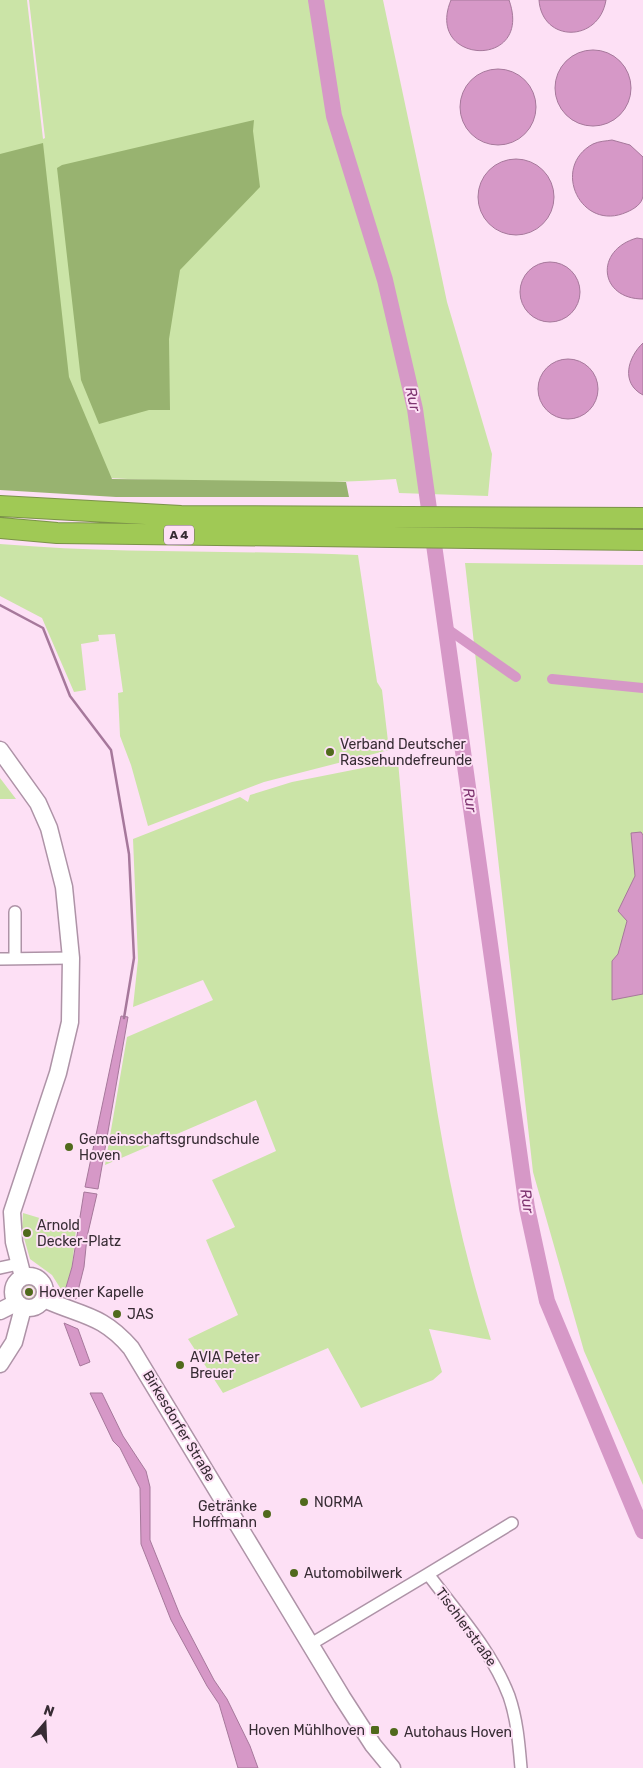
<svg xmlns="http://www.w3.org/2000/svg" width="643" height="1768" viewBox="0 0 643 1768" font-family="Rubik,sans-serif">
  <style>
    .green { fill: #cbe4a7 }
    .forest { fill: #98b370 }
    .water { fill: #d698c7; stroke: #a6789b }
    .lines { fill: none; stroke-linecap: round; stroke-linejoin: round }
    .stream { stroke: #a6789b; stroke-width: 2.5 }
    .canal { stroke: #d698c7; stroke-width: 10 }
    .river { stroke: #d698c7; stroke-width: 16 }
    .street-casing { stroke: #ae93a7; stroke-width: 14 }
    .secondary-casing { stroke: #ae93a7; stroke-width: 19 }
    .highway-casing { stroke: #7b9249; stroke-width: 22 }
    .street { stroke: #fff; stroke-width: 11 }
    .secondary { stroke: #fff; stroke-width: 16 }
    .highway { stroke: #a0c955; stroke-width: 20 }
    .poi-dot { fill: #506a1c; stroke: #fde0f5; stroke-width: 2 }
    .labels { text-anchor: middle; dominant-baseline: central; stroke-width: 4; stroke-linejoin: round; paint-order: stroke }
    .shield { fill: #fde0f5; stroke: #72626e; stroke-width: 1 }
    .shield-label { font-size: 12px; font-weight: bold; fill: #372c34 }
    .poi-label { font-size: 14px; fill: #372c34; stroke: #fde0f5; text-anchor: start }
    .street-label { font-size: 14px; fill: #372c34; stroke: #fde0f5 }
    .water-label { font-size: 15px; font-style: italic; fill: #7f3671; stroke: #fde0f5 }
  </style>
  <rect width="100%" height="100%" fill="#fde0f5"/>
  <path class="green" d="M0,0H27L43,139L45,138L29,0H383L447,302L492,454L488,496L399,493L396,479C264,488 131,480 0,471Z
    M0,544C119,554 238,550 358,555L377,682L382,690L389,750L264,782L148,826L131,765L120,736L118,693L123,692L115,634L98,635L99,641L81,644L86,690L74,692L42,618L0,596Z
    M465,563L643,565V1485L584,1351L533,1172Z
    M398,761C415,956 431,1153 491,1340L429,1329L442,1372L433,1380L361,1408L328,1348L223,1393L188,1339L238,1315L206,1240L235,1227L212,1180L276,1151L256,1100L105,1165L127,1037L213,1000L203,980L133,1007L138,960L133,839L240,797L248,802L250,795L292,782Z
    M0,778L16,799H0Z
    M23,1213L76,1229L72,1267L64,1294L52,1275L30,1259L22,1231Z
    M20 1292a9 9 0 1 1 18 0a9 9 0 1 1-18 0Z"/>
  <path class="forest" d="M254,120L253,131L260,187L180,270L169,339L170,410H149L99,424L81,380L57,168L62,165Z
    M43,143L69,377L112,479L346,482L349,497H116L0,490V154Z"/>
  <path class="water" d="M451,0H509C534,70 424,65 451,0Z
    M539,0H606C599,43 542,43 539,0Z
    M555 88a38 38 0 1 1 76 0a38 38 0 1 1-76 0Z
    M460 107a38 38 0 1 1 76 0a38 38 0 1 1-76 0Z
    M612,140L630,145L643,157C643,170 643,184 643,196C642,204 634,209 627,212C581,233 550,167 593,144C599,141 607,141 612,140Z
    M478 197a38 38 0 1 1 76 0a38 38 0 1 1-76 0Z
    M637,238L643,239V299C599,299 594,250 637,238Z
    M520 292a30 30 0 1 1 60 0a30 30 0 1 1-60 0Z
    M643,343V395C620,383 628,357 643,343Z
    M538 389a30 30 0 1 1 60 0a30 30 0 1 1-60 0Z
    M641,832L643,835V994L612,1000V961L618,954L627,921L618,911L635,876L631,833Z
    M121,1016L128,1017L98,1189L85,1187Z
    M84,1192L97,1194L87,1237L84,1267L76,1299L64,1294L72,1267Z
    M64,1323L78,1329L90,1362L80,1366Z
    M90,1393H102L123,1436L146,1471L150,1487V1540L180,1615L214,1680L227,1699L250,1746L258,1768H238L219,1704L207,1686L171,1620L141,1544L140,1488L120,1448L113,1441Z"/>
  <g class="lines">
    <path class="stream" d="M0,605L43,628L70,696L111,750L129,854L134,958L124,1018"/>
    <path class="canal" d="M446,628L516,677
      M552,679L643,688"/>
    <path class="river" d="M316,0L334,116L385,280L415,409L527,1208L547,1301L643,1531"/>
    <defs>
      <path id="street" d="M15,958V912
        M0,959L71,958
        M0,1268L18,1264
        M428,1574L512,1523
        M311,1644L428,1574C457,1613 492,1651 509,1696C517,1719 519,1744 521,1768"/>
      <path id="secondary" d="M0,750L38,803L49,828L64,887L71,958L70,1022L58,1073L12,1212L14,1242L23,1277
        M13 1292a16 16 0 1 1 32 0a16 16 0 1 1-32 0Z
        M44,1299C81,1316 102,1314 131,1348L342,1697L373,1745L392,1768
        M0,1311L16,1303
        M0,1364L14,1342L23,1308"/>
      <path id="highway" d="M0,506L181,516L643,518
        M0,528L57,533L643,540"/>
    </defs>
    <use href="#street" class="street-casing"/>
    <use href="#secondary" class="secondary-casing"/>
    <use href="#highway" class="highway-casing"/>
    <use href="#street" class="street"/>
    <use href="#secondary" class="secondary"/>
    <use href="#highway" class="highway"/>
  </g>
  <g class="poi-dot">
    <circle cx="330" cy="752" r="5"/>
    <circle cx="69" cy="1147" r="5"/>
    <circle cx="27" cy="1233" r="5"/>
    <circle cx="29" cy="1292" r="5"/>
    <circle cx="117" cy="1314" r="5"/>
    <circle cx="180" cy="1365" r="5"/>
    <circle cx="304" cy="1502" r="5"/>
    <circle cx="267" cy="1514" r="5"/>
    <circle cx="294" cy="1573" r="5"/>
    <rect x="370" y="1725" width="10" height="10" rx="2.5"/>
    <circle cx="394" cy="1732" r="5"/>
  </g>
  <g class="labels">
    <rect class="shield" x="164" y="525.5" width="30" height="19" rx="4"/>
    <g class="shield-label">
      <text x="179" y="535">A 4</text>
    </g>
    <g class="poi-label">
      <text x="340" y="744">Verband Deutscher<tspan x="340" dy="16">Rassehundefreunde</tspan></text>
      <text x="79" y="1139">Gemeinschaftsgrundschule<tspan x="79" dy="16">Hoven</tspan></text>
      <text x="37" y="1225">Arnold<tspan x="37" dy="16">Decker-Platz</tspan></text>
      <text x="39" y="1292">Hovener Kapelle</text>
      <text x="127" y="1314">JAS</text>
      <text x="190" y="1357">AVIA Peter<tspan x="190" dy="16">Breuer</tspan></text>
      <text x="314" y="1502">NORMA</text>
      <text x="257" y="1506" text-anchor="end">Getränke<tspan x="257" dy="16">Hoffmann</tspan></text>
      <text x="304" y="1573">Automobilwerk</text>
      <text x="365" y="1730" text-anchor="end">Hoven Mühlhoven</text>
      <text x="404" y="1732">Autohaus Hoven</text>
    </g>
    <g class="street-label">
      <text transform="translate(179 1426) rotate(59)">Birkesdorfer Straße</text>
      <text transform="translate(466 1627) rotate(54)">Tischlerstraße</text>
    </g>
    <g class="water-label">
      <text transform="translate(413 399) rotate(78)">Rur</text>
      <text transform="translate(470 800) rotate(82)">Rur</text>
      <text transform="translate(527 1201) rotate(81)">Rur</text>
    </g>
  </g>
  <g transform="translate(45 1723) rotate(19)" stroke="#fde0f5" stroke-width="4" paint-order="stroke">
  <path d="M0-4L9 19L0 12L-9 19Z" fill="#372c34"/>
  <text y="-8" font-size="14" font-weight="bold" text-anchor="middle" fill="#372c34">N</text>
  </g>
</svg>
